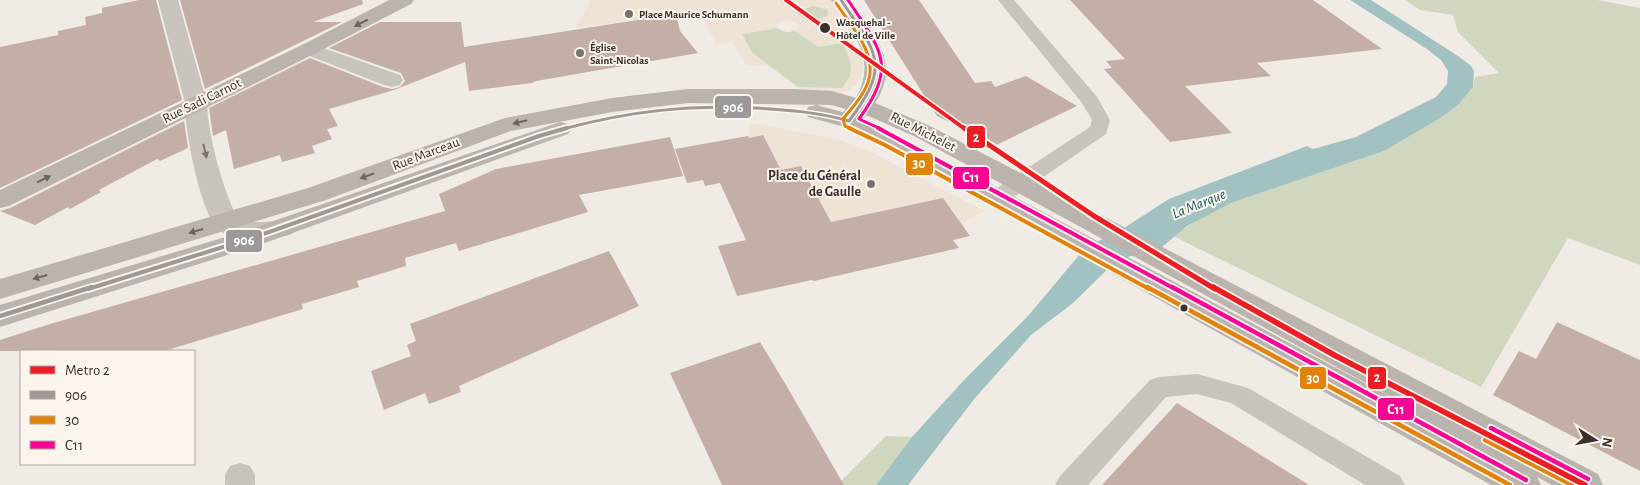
<svg xmlns="http://www.w3.org/2000/svg" width="1640" height="485" viewBox="0 0 1640 485" font-family="'Alegreya Sans',sans-serif">
  <style>
    .green { fill: #d1d6bf }
    .plaza { fill: #eee3d5; fill-rule: evenodd }
    .water { fill: #a1c2c1 }
    .building { fill: #c3afa7 }
    .lines { fill: none; stroke-linecap: round; stroke-linejoin: round }
    .lane { fill: #c9c3be; fill-rule: evenodd }
    .street { fill: #c9c3be; fill-rule: evenodd }
    .secondary { fill: #bab3ae; fill-rule: evenodd }
    .bus-1-far2-casing { stroke: #fbf5ee; stroke-width: 6 }
    .bus-1-far1-casing { stroke: #fbf5ee; stroke-width: 8 }
    .bus-1-casing { stroke: #fbf5ee; stroke-width: 8 }
    .bus-2-far2-casing { stroke: #fbf5ee; stroke-width: 6 }
    .bus-2-far1-casing { stroke: #fbf5ee; stroke-width: 8 }
    .bus-2-casing { stroke: #fbf5ee; stroke-width: 8 }
    .bus-3-far2-casing { stroke: #fbf5ee; stroke-width: 6 }
    .bus-3-far1-casing { stroke: #fbf5ee; stroke-width: 8 }
    .bus-3-casing { stroke: #fbf5ee; stroke-width: 8 }
    .bus-1-far2 { stroke: #9c9998; stroke-width: 3 }
    .bus-1-far1 { stroke: #9c9998; stroke-width: 4 }
    .bus-1 { stroke: #9c9998; stroke-width: 4.5 }
    .bus-2-far2 { stroke: #e28306; stroke-width: 3 }
    .bus-2-far1 { stroke: #e28306; stroke-width: 4 }
    .bus-2 { stroke: #e28306; stroke-width: 4.5 }
    .bus-3-far2 { stroke: #ff0096; stroke-width: 3 }
    .bus-3-far1 { stroke: #ff0096; stroke-width: 4 }
    .bus-3 { stroke: #ff0096; stroke-width: 4.5 }
    .metro-1-far2-casing { stroke: #fbf5ee; stroke-width: 7 }
    .metro-1-far1-casing { stroke: #fbf5ee; stroke-width: 9 }
    .metro-1-casing { stroke: #fbf5ee; stroke-width: 9 }
    .metro-1-far2 { stroke: #ed1d24; stroke-width: 4 }
    .metro-1-far1 { stroke: #ed1d24; stroke-width: 5 }
    .metro-1 { stroke: #ed1d24; stroke-width: 5.5 }
    .oneway { fill: #6e645f }
    .oneway2 { fill: #7b726d }
    .poi-dot { fill: #7a716c; stroke: #fbf5ee; stroke-width: 2 }
    .stop-dot { fill: #3b302b; stroke: #fbf5ee; stroke-width: 2 }
    .labels { text-anchor: middle; dominant-baseline: central; stroke-width: 4; stroke-linejoin: round; paint-order: stroke }
    .far-poi-label { font-size: 11px; font-weight: bold; fill: #3b302b; stroke: #fbf5ee; text-anchor: start }
    .far-stop-label { font-size: 11px; font-weight: bold; fill: #3b302b; stroke: #fbf5ee; text-anchor: start }
    .street-label { font-size: 14px; fill: #3b302b; stroke: #fbf5ee }
    .poi-label { font-size: 14px; font-weight: bold; fill: #3b302b; stroke: #fbf5ee; text-anchor: end }
    .water-label { font-size: 15px; font-style: italic; fill: #1f5a5e; stroke: #fbf5ee }
    .line-badge { stroke: #fbf5ee; stroke-width: 2 }
    .badge-label { font-size: 14px; text-anchor: middle; font-weight: bold; fill: #fff }
  </style>
  <rect width="100%" height="100%" fill="#f0ebe5"/>
  <path class="green" d="M1405,0H1597L1640,8V265L1568,238L1481,387L1173,236L1210,212L1231,203L1384,151L1458,105L1473,87L1475,77L1499,73L1458,32L1453,15L1420,10Z
    M812,6L820,7L828,10V15C820,22 807,22 798,15V12Z
    M776,28L786,32L795,31L818,46L843,43C850,57 859,80 840,89L798,87L752,53L742,34Z
    M886,436L912,437L876,485H837Z"/>
  <path class="plaza" d="M591,0H831L862,59L863,68L861,76L857,84L848,91L837,93H800L798,87L842,88L850,76L852,65L843,43L818,47L795,31L800,26L792,21L779,22L776,26V28L742,34L752,53L769,65L747,66L732,42L716,44L700,12L576,28ZM815,6L828,10L827,16L814,21L805,20L798,14L802,8Z
    M750,123L838,139L869,151L984,211L962,224L943,198L831,222L801,166L781,170L763,135L749,138Z"/>
  <path class="water" d="M1350,0H1371L1458,56L1471,66L1474,71L1473,87L1458,105L1440,118L1384,151L1231,203L1187,226L1162,247L1117,260L1073,303L1031,335L975,398L908,485H876L912,437L965,379L1028,316L1085,248L1124,228L1169,199L1307,146L1313,149L1356,137L1436,97L1447,84L1448,71L1441,60L1427,49Z"/>
  <path class="building" d="M139,0H156L182,100L0,188V47L58,35V31L86,25L85,17L102,13V8Z
    M180,0H362L363,4L313,22H342L205,89Z
    M864,0H919L975,83L991,81L995,87L1026,76L1077,106L996,145L937,116Z
    M1070,0H1313L1382,49L1257,63L1271,76L1185,86L1232,133L1170,142L1104,69L1112,68L1106,61L1125,59Z
    M676,14L680,31L698,53L536,81L532,83L469,91L465,62L394,90L329,109L338,126L327,129L332,139L312,146L315,153L282,162L280,155L234,169L226,130L213,136L209,108L310,58L383,87L392,89L400,87L405,81L401,73L329,48L380,22H461L464,47Z
    M184,121L188,148L160,161L157,159L99,190L101,192L70,209L68,207L35,225L0,211L10,208Z
    M763,135L781,170L801,166L831,222L943,198L970,236L953,240L959,248L814,281L812,280L737,296L718,246L746,240L720,183L705,186L703,180L687,183L675,149L748,136L749,138Z
    M670,137L683,176L579,195L588,212L459,251L456,243L405,258L406,266L357,281L359,287L302,304L303,309L164,351H0V340L50,324L445,211L439,194L496,169Z
    M609,251L639,306L459,386L461,392L429,404L425,393L384,410L371,371L411,356L407,345L416,341L410,324Z
    M1557,322L1640,360V471L1493,395L1519,351L1536,359Z
    M760,342L786,385L844,485H722L670,373Z
    M1177,403L1309,485H1102Z"/>
  <g class="lines">
    <path class="lane" d="M998,0H1014L1097,97L1110,120L1106,134L1004,204L996,206L988,204L985,199L988,194L1090,127L1092,120L1082,103Z
      M1197,374L1248,388L1400,476L1405,485H1365L1231,403L1197,394L1166,397L1088,485H1055L1060,476L1150,380L1159,377Z
      M240,463L250,466L255,475V485H225V475L230,466Z"/>
    <path class="street" d="M158,0H178L207,103C208,135 222,186 236,215C249,229 275,217 292,222L295,228L292,234C271,240 239,244 220,231C201,218 184,127 185,103Z
      M309,43L400,75L403,80L400,85L392,87L384,85L302,53L299,49L302,45Z"/>
    <path class="secondary" d="M389,0H414L411,4L316,53L9,206L0,208V190L302,45Z
      M831,0H851C873,34 902,62 875,103L930,126L1598,474L1603,485H1552L1537,477L1541,485H1491L880,144L841,126L808,117L805,112L808,107L816,105L843,112L846,109L831,105L688,103L612,112L511,131L326,200L0,299V279L308,188L505,118L612,98L688,89H793L832,91L856,98C878,57 853,34 831,0ZM866,115L914,136L1406,405L896,134L863,119Z
      M560,122L568,124L572,129L568,134L262,244L0,327V305L242,232Z"/>
    <defs>
      <path id="bus-1-far2" d="M563,129C630,111 686,105 755,108C788,110 818,112 849,121C892,64 877,54 841,0"/>
      <path id="bus-1-far1" d="M88,289L252,238L539,136L567,128"/>
      <path id="bus-1" d="M0,316L92,287"/>
      <path id="bus-2-far2" d="M836,3C852,27 881,57 866,87C861,99 851,109 843,119L845,126L852,129"/>
      <path id="bus-2-far1" d="M849,128L885,145L1149,289"/>
      <path id="bus-2" d="M1147,287L1510,485
        M1485,440L1572,485"/>
      <path id="bus-3-far2" d="M848,0C881,50 898,65 859,119L881,129"/>
      <path id="bus-3-far1" d="M878,128L1175,289"/>
      <path id="bus-3" d="M1172,287L1526,480
        M1491,428L1588,479"/>
    </defs>
    <use href="#bus-1-far2" class="bus-1-far2-casing"/>
    <use href="#bus-1-far1" class="bus-1-far1-casing"/>
    <use href="#bus-1" class="bus-1-casing"/>
    <use href="#bus-2-far2" class="bus-2-far2-casing"/>
    <use href="#bus-2-far1" class="bus-2-far1-casing"/>
    <use href="#bus-2" class="bus-2-casing"/>
    <use href="#bus-3-far2" class="bus-3-far2-casing"/>
    <use href="#bus-3-far1" class="bus-3-far1-casing"/>
    <use href="#bus-3" class="bus-3-casing"/>
    <use href="#bus-1-far2" class="bus-1-far2"/>
    <use href="#bus-1-far1" class="bus-1-far1"/>
    <use href="#bus-1" class="bus-1"/>
    <use href="#bus-2-far2" class="bus-2-far2"/>
    <use href="#bus-2-far1" class="bus-2-far1"/>
    <use href="#bus-2" class="bus-2"/>
    <use href="#bus-3-far2" class="bus-3-far2"/>
    <use href="#bus-3-far1" class="bus-3-far1"/>
    <use href="#bus-3" class="bus-3"/>
    <defs>
      <path id="metro-1-far2" d="M786,0L965,129"/>
      <path id="metro-1-far1" d="M964,128L1094,216L1215,289"/>
      <path id="metro-1" d="M1213,287L1336,356L1585,485"/>
    </defs>
    <use href="#metro-1-far2" class="metro-1-far2-casing"/>
    <use href="#metro-1-far1" class="metro-1-far1-casing"/>
    <use href="#metro-1" class="metro-1-casing"/>
    <use href="#metro-1-far2" class="metro-1-far2"/>
    <use href="#metro-1-far1" class="metro-1-far1"/>
    <use href="#metro-1" class="metro-1"/>
  </g>
  <defs><path id="oneway-solid" d="M-6-.8H1V-3.2L6.5 0L1 3.2V.8H-6Z" transform="scale(1.25)"/></defs>
  <g class="oneway">
    <use href="#oneway-solid" transform="translate(361 23) rotate(153)"/>
    <use href="#oneway-solid" transform="translate(520 122) rotate(166)"/>
    <use href="#oneway-solid" transform="translate(367 176) rotate(160)"/>
    <use href="#oneway-solid" transform="translate(44 179) rotate(-26)"/>
    <use href="#oneway-solid" transform="translate(196 231) rotate(164)"/>
    <use href="#oneway-solid" transform="translate(40 277) rotate(164)"/>
  </g>
  <use class="oneway2" href="#oneway-solid" transform="translate(205 151) rotate(77)"/>
  <g class="poi-dot">
    <circle cx="629" cy="14" r="5"/>
    <circle cx="580" cy="53" r="5"/>
    <circle cx="871" cy="184" r="5"/>
  </g>
  <g class="stop-dot">
    <circle cx="825" cy="28" r="6"/>
    <circle cx="1184" cy="308" r="4.5"/>
  </g>
  <g class="labels">
    <g class="far-poi-label">
      <text x="639" y="14">Place Maurice Schumann</text>
      <text x="590" y="47">Église<tspan x="590" dy="13">Saint-Nicolas</tspan></text>
    </g>
    <g class="far-stop-label">
      <text x="836" y="22">Wasquehal -<tspan x="836" dy="13">Hôtel de Ville</tspan></text>
    </g>
    <g class="street-label">
      <text transform="translate(202 101) rotate(-26)">Rue Sadi Carnot</text>
      <text transform="translate(923 132) rotate(27)">Rue Michelet</text>
      <text transform="translate(426 154) rotate(-21)">Rue Marceau</text>
    </g>
    <g class="poi-label">
      <text x="861" y="176">Place du Général<tspan x="861" dy="16">de Gaulle</tspan></text>
    </g>
    <g class="water-label">
      <text transform="translate(1199 204) rotate(-22)">La Marque</text>
    </g>
  </g>
  <g class="line-badge">
    <rect x="714" y="95" width="38" height="24" rx="5" fill="#9c9998"/>
    <rect x="966" y="125" width="20" height="24" rx="5" fill="#ed1d24"/>
    <rect x="905" y="152" width="29" height="24" rx="5" fill="#e28306"/>
    <rect x="952" y="166" width="38" height="24" rx="5" fill="#ff0096"/>
    <rect x="225" y="229" width="38" height="24" rx="5" fill="#9c9998"/>
    <rect x="1367" y="366" width="20" height="24" rx="5" fill="#ed1d24"/>
    <rect x="1299" y="366" width="28" height="24" rx="5" fill="#e28306"/>
    <rect x="1377" y="397" width="38" height="24" rx="5" fill="#ff0096"/>
  </g>
  <g class="badge-label">
    <text x="733" y="112">906</text>
    <text x="976" y="142">2</text>
    <text x="919" y="168">30</text>
    <text x="971" y="182">C11</text>
    <text x="244" y="245">906</text>
    <text x="1377" y="382">2</text>
    <text x="1313" y="383">30</text>
    <text x="1396" y="414">C11</text>
  </g>
  <rect x="20" y="350" width="175" height="115" fill="#fbf5ee" stroke="#aea6a0"/>
  <rect x="30" y="366" width="25" height="8" fill="#ed1d24" stroke="#aea6a0"/>
  <text x="65" y="375" font-size="15" fill="#3b302b">Metro 2</text>
  <rect x="30" y="391" width="25" height="8" fill="#9c9998" stroke="#aea6a0"/>
  <text x="65" y="400" font-size="15" fill="#3b302b">906</text>
  <rect x="30" y="416" width="25" height="8" fill="#e28306" stroke="#aea6a0"/>
  <text x="65" y="425" font-size="15" fill="#3b302b">30</text>
  <rect x="30" y="441" width="25" height="8" fill="#ff0096" stroke="#aea6a0"/>
  <text x="65" y="450" font-size="15" fill="#3b302b">C11</text>
  <g transform="translate(1595 440) rotate(101)" stroke="#fbf5ee" stroke-width="4" paint-order="stroke">
  <path d="M0-4L9 19L0 12L-9 19Z" fill="#3b302b"/>
  <text y="-8" font-size="14" font-weight="bold" text-anchor="middle" fill="#3b302b">N</text>
  </g>
</svg>
